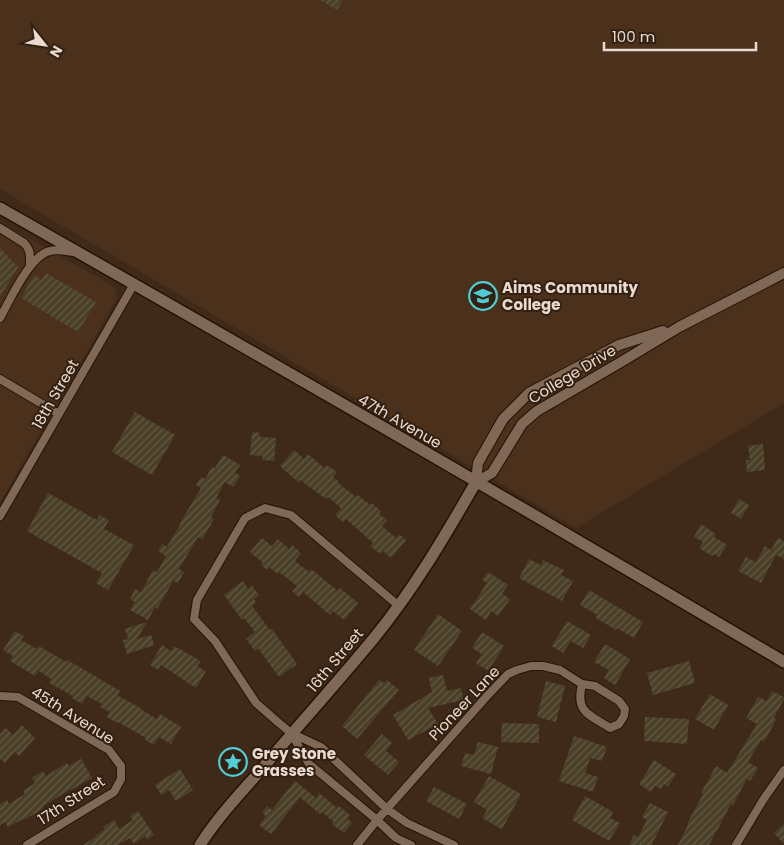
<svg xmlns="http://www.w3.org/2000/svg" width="784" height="845" viewBox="0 0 784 845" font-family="Poppins,sans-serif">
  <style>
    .built { fill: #4b311c }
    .building { fill: url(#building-hatch) }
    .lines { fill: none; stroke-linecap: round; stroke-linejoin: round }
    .minor-casing { stroke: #251204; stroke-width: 10 }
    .tertiary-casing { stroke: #251204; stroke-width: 12 }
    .secondary-casing { stroke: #251204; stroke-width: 14 }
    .minor { stroke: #806857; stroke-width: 8 }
    .tertiary { stroke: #806857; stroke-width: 10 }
    .secondary { stroke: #806857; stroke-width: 11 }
    .labels { text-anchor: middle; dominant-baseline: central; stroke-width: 4; stroke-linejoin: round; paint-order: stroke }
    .poi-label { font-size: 15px; font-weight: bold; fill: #e9dbd1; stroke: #342010; text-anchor: start }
    .street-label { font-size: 15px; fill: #e9dbd1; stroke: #342010 }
  </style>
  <defs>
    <pattern id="building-hatch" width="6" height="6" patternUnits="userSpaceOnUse" patternTransform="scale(1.25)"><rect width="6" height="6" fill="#4a3f27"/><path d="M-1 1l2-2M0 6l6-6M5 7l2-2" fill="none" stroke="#645a45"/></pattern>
  </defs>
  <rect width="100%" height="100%" fill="#3f2a1a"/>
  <path class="built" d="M0,0H784V403L576,528L0,189Z
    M0,222L106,282L115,288L116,294V300L0,502Z"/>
  <path class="building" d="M320,0H343L337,10Z
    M0,248L18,267L0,297Z
    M46,273L96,302L78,332L21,298L34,275L42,280Z
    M135,412L175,435L152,475L112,452Z
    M252,432L260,433V437L276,438L274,461L262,460L263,456L250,455Z
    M763,444L765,470L747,472L746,460H750L748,446Z
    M294,450L304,459L308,454L324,468L327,465L337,472L333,477L339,482L338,483L356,497L358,495L370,505L372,503L381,511L379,514L387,520L382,526L396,538L399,534L406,540L391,558L383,551L380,554L370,546L373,543L346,519L343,522L335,515L341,508L328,497L326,499L300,480L298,482L280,466Z
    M223,455L240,465L235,473L240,476L233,487L225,482L216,498L220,500L211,517L214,519L202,540L198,537L179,569L184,572L178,583L173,581L157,609L155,607L148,620L130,610L135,602L130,599L135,589L141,592L153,570L157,572L166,556L158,551L162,544L167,547L181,523H180L201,488L196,485L201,477L205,479L212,467L215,468Z
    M48,493L97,520L99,515L109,520L104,529L134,545L108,590L96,583L102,573L27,531Z
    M739,499L749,505L741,519L731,513Z
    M701,524L716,534L714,537L727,545L719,557L714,554L712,556L699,548L703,542L694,537Z
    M262,538L272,546L278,539L289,549L292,545L301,553L295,561L309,572L311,569L338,591L340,588L358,603L344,620L333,611L330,615L303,592L299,597L292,591L297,586L279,572L278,574L269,567L267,570L261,565L263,563L250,552Z
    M778,538L784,541V559L776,555L761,583L738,571L746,557L756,562L765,546L771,550Z
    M529,559L541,565L543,560L564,570L561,575L573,581L562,601L519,578Z
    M488,572L508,585L502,594L510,599L498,616L491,611L486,620L470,609L487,583L482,580Z
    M243,581L248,589L252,586L259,595L254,599L256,603L252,606L270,630L272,629L297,664L279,677L258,648L255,651L246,639L255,632L244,618L242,620L224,595Z
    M589,590L643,622L634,638L617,628L616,630L596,618L597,615L580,605Z
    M438,614L462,631L438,666L414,650Z
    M567,621L591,635L583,648L571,641L563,653L552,646Z
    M147,622L137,639L151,635L154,645L127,654L123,640L128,639L125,629Z
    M15,631L24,636L21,640L37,649L39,646L66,662L67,660L83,669L120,691L117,695L142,709V710L157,719L160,714L181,727L171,744L159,737L154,745L145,740L146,738L118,722L117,723L107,717L110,712L100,707L102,704L87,696L82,704L72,698L73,696L49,683L51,679L39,671L35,676L10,661L13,656L3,650Z
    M482,632L504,646L488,671L476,663L482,654L472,648Z
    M605,644L630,659L615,685L604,678L609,670L594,662Z
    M162,645L171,651L174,646L201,661L197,666L206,671L196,688L161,665L158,670L150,665Z
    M689,661L695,683L653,695L647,673Z
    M443,675L447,691L461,688L464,700L428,708L438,724L408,740L393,715L427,695V694L432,692L429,678Z
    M379,680L384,683L387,680L399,690L357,739L342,726Z
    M546,681L565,686L556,722L537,717Z
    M772,691L784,697V699L774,718L776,720L764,742L761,740L748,762L758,768L750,781L747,779L733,805L731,804L709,845H678L688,825L687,824L703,794L701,793L716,766L727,773L757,724L746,718L758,697L767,701Z
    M710,694L728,705L714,730L695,719Z
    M645,717L689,719L687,744L644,741Z
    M502,723L539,724V743L501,742Z
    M22,725L35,738L19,756L15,752L5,763L0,759V734L6,728L13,735Z
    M382,734L392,743L386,751L399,762L388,775L364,755Z
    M574,736L607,747L602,761L590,758L585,773L598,777L593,792L559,781Z
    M478,742L498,747L491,774L461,766L465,753L474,755Z
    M81,759L92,778L71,790V789L43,806L44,808L24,820L23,819L8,827L5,822L0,825V804L7,800L9,804L25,794L23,791L35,783L32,778L43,771L46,776L67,763L69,766Z
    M654,760L676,774L668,787L664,784L661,789L655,786L651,792L639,784Z
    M180,769L193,790L176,801L169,790L161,795L155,785Z
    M489,776L521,794L502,829L482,818L487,810L474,802Z
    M295,781L316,798L319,793L337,808L339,806L350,815L347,818L352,823L344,833L332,824L334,822L322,812L320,814L300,797L271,834L259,825L266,816L262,813L267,806L272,810Z
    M434,787L467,804L459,819L426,801Z
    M585,796L613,812L610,818L620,823L609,841L572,820Z
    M650,803L668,812L652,844L653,845H629L634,835L638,837L647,820L642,817Z
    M138,811L154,835L147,840L145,836L134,844L130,838L118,845H83L96,837L95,836L105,829L103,827L114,820L119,829L133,820L130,816Z
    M784,824V844L774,833Z"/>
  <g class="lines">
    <defs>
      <path id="minor" d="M0,228L24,243C31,250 30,256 30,265
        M0,318C10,300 30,255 50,251C57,249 66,251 73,252
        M0,379L59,414
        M0,516L134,284
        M399,606L291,515L265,508L245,518L197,600L194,619L215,641L256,703L280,724L291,733L321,747L387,809L407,823L454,845
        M0,696L18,697L109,750L121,766V779L114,792L27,845
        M291,733L309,764L377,820L396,838L411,845
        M357,845L377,820L487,696L508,674L517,670L531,666H543L560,670L582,684L595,686L619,701L625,709L624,716L619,724L610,728C589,714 575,713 582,684
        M736,845L763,800L784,770"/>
      <path id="tertiary" d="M476,482L492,473L522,424L537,411L621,362L679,327L784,273
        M476,482L478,463L503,419L529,393L619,345L663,331"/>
      <path id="secondary" d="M0,208C263,357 524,508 784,662
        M200,845C217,818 239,795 260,771C298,726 337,683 374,638C414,589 445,536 476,482"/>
    </defs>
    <use href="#minor" class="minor-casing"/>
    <use href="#tertiary" class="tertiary-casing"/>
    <use href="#secondary" class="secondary-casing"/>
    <use href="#minor" class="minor"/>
    <use href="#tertiary" class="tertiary"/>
    <use href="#secondary" class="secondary"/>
  </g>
  <defs>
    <symbol id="university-ring" viewBox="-11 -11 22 22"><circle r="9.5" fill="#342010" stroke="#51ccd4" stroke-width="1.5"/><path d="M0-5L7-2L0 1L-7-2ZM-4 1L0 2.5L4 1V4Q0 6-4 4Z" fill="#51ccd4"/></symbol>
    <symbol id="sight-ring" viewBox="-11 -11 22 22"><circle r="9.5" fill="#342010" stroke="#51ccd4" stroke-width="1.5"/><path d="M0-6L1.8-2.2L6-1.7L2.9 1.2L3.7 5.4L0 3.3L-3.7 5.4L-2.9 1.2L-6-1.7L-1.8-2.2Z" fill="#51ccd4"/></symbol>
  </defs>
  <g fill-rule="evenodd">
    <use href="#university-ring" x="467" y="280" width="32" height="32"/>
    <use href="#sight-ring" x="217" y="746" width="32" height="32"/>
  </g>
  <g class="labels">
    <g class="poi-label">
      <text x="502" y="287">Aims Community<tspan x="502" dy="17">College</tspan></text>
      <text x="252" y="753">Grey Stone<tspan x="252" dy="17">Grasses</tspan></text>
    </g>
    <g class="street-label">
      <text transform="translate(572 374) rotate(-31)">College Drive</text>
      <text transform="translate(55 394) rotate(-60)">18th Street</text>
      <text transform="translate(400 421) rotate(30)">47th Avenue</text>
      <text transform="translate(335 660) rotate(-50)">16th Street</text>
      <text transform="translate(464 703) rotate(-47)">Pioneer Lane</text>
      <text transform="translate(73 715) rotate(32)">45th Avenue</text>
      <text transform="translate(71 800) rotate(-33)">17th Street</text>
    </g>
  </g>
  <g transform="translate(45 45) rotate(120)" stroke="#342010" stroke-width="4" paint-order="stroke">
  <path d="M0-4L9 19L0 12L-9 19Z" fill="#e9dbd1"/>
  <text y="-8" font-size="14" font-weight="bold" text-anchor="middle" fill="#e9dbd1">N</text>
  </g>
  <path d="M604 42v8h152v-8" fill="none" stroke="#e9dbd1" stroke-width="2.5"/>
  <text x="612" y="42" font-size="15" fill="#e9dbd1" stroke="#342010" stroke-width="4" paint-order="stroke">100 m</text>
</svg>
